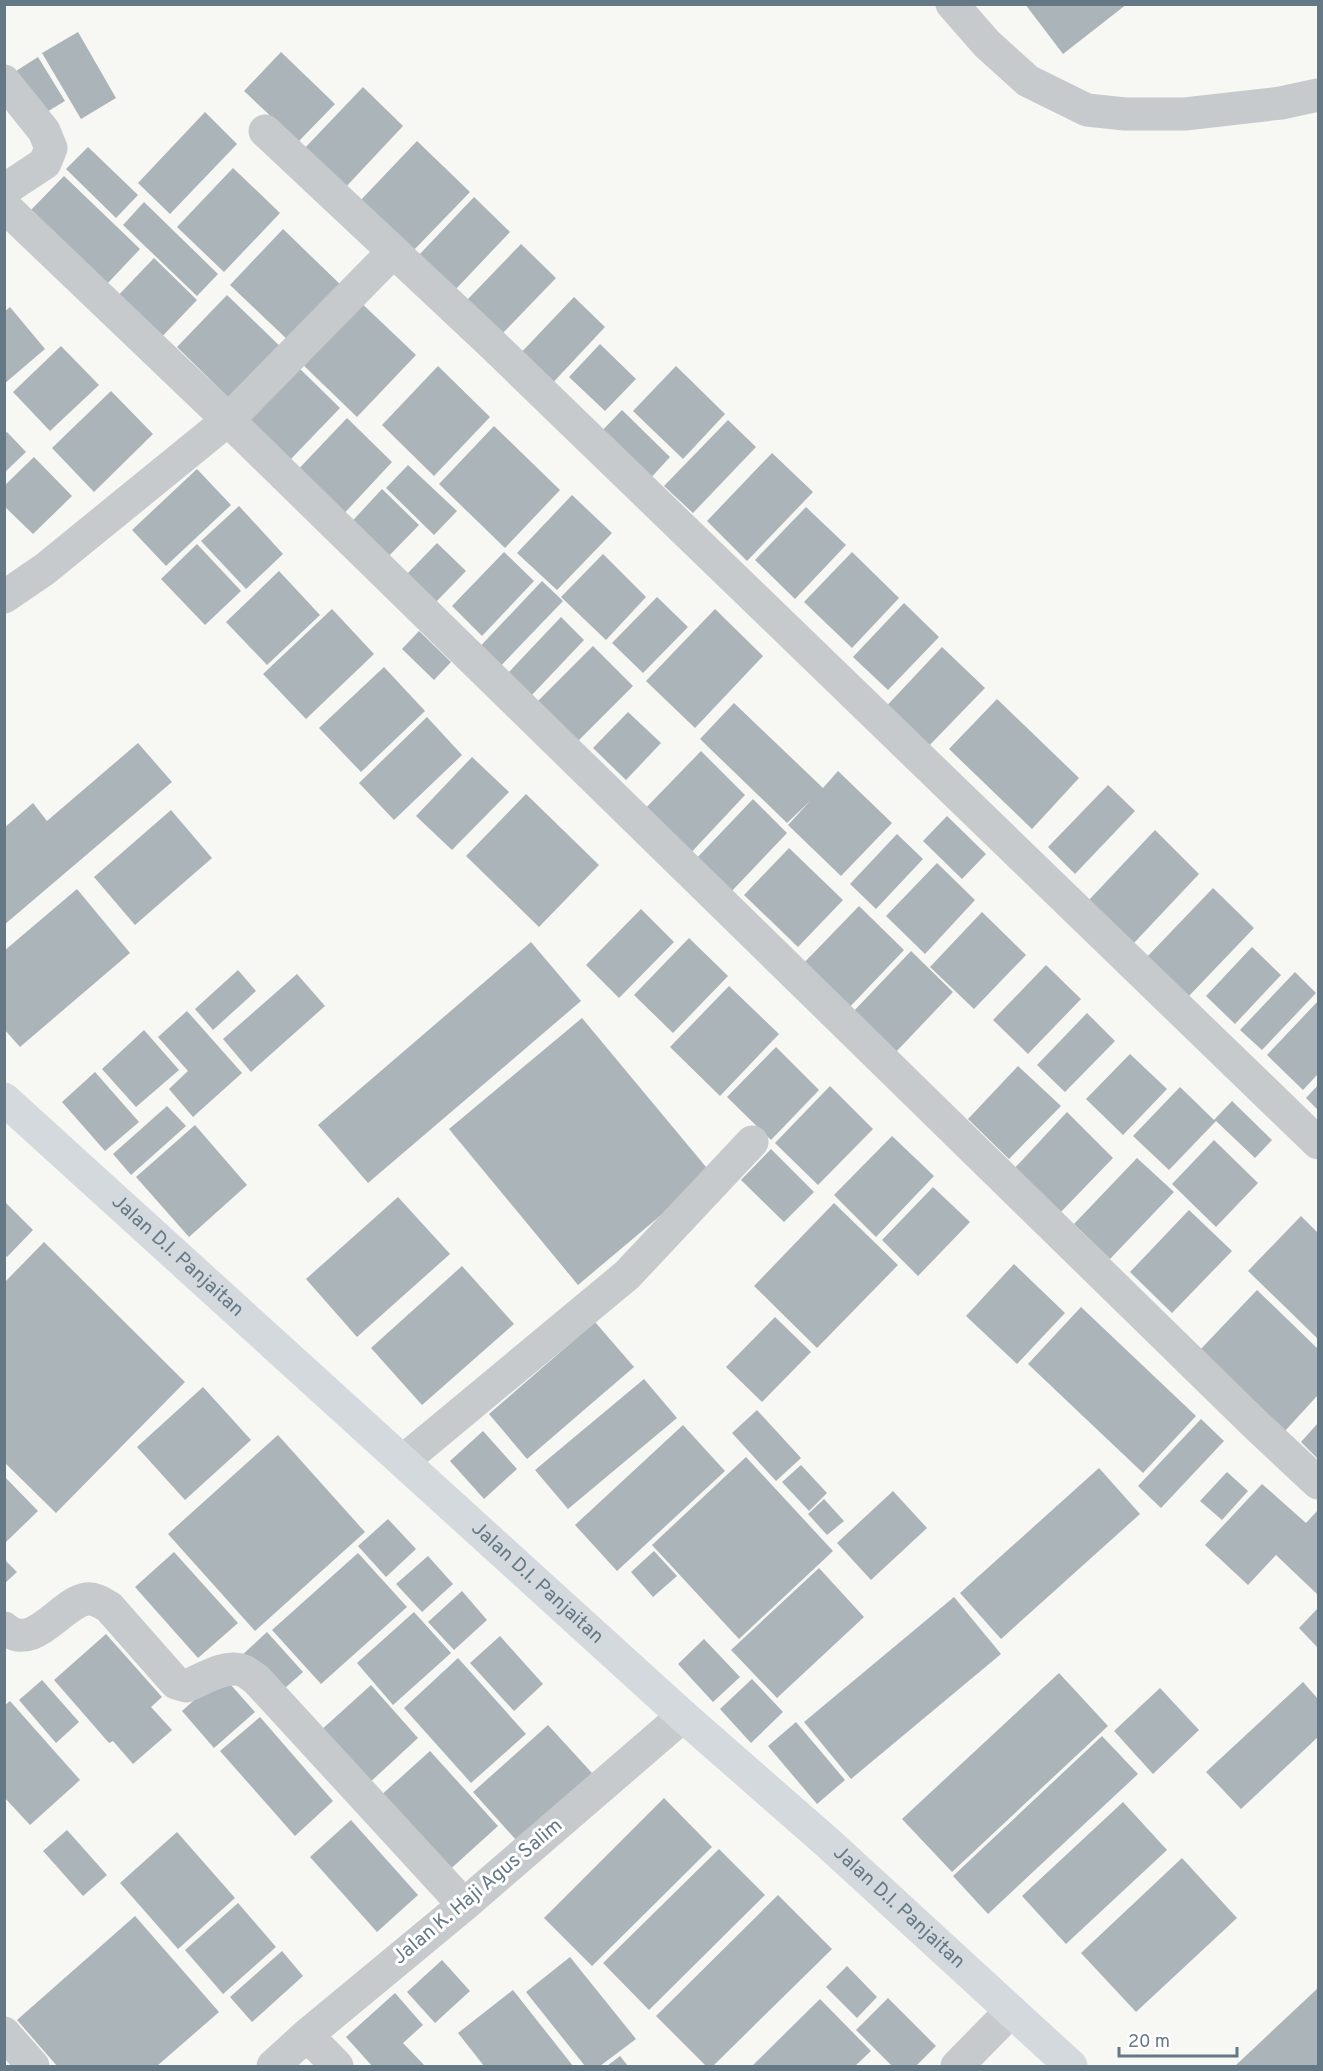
<svg xmlns="http://www.w3.org/2000/svg" width="1323" height="2071" viewBox="0 0 1323 2071" font-family="Overpass,sans-serif">
  <style>
    .building { fill: #abb4b9 }
    .lines { fill: none; stroke-linecap: round; stroke-linejoin: round }
    .minor { stroke: #c6cacd; stroke-width: 33 }
    .highway { stroke: #d4d9dd; stroke-width: 33 }
    .labels { text-anchor: middle; dominant-baseline: central; stroke-width: 6; stroke-linejoin: round; paint-order: stroke }
    .street-label { font-size: 20px; fill: #647886; stroke: #fff }
  </style>
  <rect width="100%" height="100%" fill="#f7f7f3"/>
  <path class="building" d="M1025,4H1127L1063,54Z
    M78,32L116,98L81,119L42,53Z
    M281,52L335,104L298,142L244,91Z
    M38,57L65,101L40,116L13,73Z
    M363,87L403,126L343,190L302,151Z
    M205,112L237,144L170,214L138,183Z
    M417,141L470,192L412,252L359,202Z
    M88,147L138,195L116,218L66,169Z
    M233,168L280,213L224,272L177,227Z
    M64,176L140,249L107,284L30,211Z
    M474,197L510,232L454,291L418,256Z
    M144,202L218,274L197,296L123,225Z
    M283,229L345,289L292,344L230,285Z
    M521,244L556,278L501,335L466,301Z
    M154,258L197,300L155,344L112,302Z
    M227,295L288,354L238,407L177,347Z
    M355,297L416,355L357,417L297,359Z
    M574,297L605,327L547,389L516,358Z
    M10,307L45,349L4,384V312Z
    M600,344L636,379L605,411L569,377Z
    M61,346L99,385L50,431L13,392Z
    M296,365L340,408L290,460L246,418Z
    M438,366L490,417L434,476L382,425Z
    M676,366L725,414L683,459L633,411Z
    M111,391L153,434L94,492L52,448Z
    M622,410L670,457L646,483L597,436Z
    M347,418L392,462L338,520L292,476Z
    M728,420L756,447L693,513L664,486Z
    M494,426L560,490L505,548L439,484Z
    M7,432L26,452L4,473V435Z
    M772,453L813,492L747,561L707,521Z
    M34,457L72,496L33,534L4,506V486Z
    M408,465L457,511L434,535L386,488Z
    M197,469L231,505L166,566L132,530Z
    M382,489L419,525L381,564L345,529Z
    M572,495L612,533L557,590L517,553Z
    M239,506L283,554L246,589L201,541Z
    M806,507L846,545L795,599L755,560Z
    M437,543L466,571L434,604L405,576Z
    M197,544L241,591L205,625L161,579Z
    M504,552L534,581L482,636L452,606Z
    M852,552L899,598L852,648L804,602Z
    M603,554L646,597L606,640L561,597Z
    M279,571L320,615L267,665L226,622Z
    M542,581L563,601L492,675L472,655Z
    M657,597L688,627L643,673L612,643Z
    M904,603L939,637L888,690L853,657Z
    M332,609L374,654L306,719L263,674Z
    M715,609L763,656L695,728L646,681Z
    M561,617L584,640L530,697L507,674Z
    M419,631L451,662L434,680L402,649Z
    M593,646L633,686L573,746L533,706Z
    M942,647L985,688L922,753L880,713Z
    M384,667L425,711L361,772L319,728Z
    M997,699L1079,778L1032,829L949,749Z
    M734,703L823,788L838,771L892,823L841,876L788,825L810,801L787,823L700,739Z
    M628,712L661,743L626,780L593,748Z
    M427,717L462,755L394,820L359,783Z
    M138,743L172,782L4,925V828L33,803L47,821Z
    M701,751L745,795L686,858L640,814Z
    M472,757L509,792L452,850L416,816Z
    M1108,785L1135,811L1075,874L1048,847Z
    M526,794L599,865L539,927L466,856Z
    M753,799L787,833L729,894L694,861Z
    M171,810L212,858L135,925L94,877Z
    M947,816L986,854L962,879L923,841Z
    M1155,830L1199,874L1134,943L1089,900Z
    M897,834L923,859L876,909L850,884Z
    M789,848L843,900L798,947L744,895Z
    M937,863L975,900L925,954L886,916Z
    M1213,888L1254,928L1187,998L1146,958Z
    M77,889L130,953L20,1047L4,1029V951Z
    M859,906L904,950L845,1012L799,968Z
    M641,909L674,942L619,998L586,965Z
    M982,912L1026,955L974,1009L930,967Z
    M689,938L728,976L673,1033L634,995Z
    M531,942L581,1001L368,1183L318,1125Z
    M1252,947L1281,975L1235,1024L1206,996Z
    M911,951L953,992L894,1054L852,1013Z
    M1046,965L1081,999L1028,1054L993,1020Z
    M238,970L256,991L213,1030L195,1009Z
    M1295,972L1316,993L1262,1050L1240,1030Z
    M297,974L325,1006L251,1072L223,1039Z
    M729,986L779,1034L720,1096L670,1047Z
    M1318,1001V1074L1303,1090L1267,1055Z
    M187,1011L242,1073L193,1117L169,1089L188,1071L158,1037Z
    M1087,1013L1115,1041L1065,1092L1037,1065Z
    M582,1018L711,1173L578,1285L449,1129Z
    M144,1030L179,1070L136,1107L102,1069Z
    M776,1047L819,1090L771,1140L727,1097Z
    M1130,1054L1167,1089L1123,1135L1086,1099Z
    M1018,1066L1061,1106L1009,1159L968,1119Z
    M95,1072L139,1122L105,1151L62,1102Z
    M1318,1085V1110L1306,1098Z
    M830,1086L873,1129L818,1185L775,1143Z
    M1180,1087L1214,1120L1232,1101L1272,1140L1255,1158L1216,1121L1169,1170L1133,1136Z
    M167,1106L186,1126L131,1175L113,1154Z
    M1067,1112L1113,1158L1058,1215L1012,1171Z
    M195,1125L247,1185L189,1237L136,1177Z
    M892,1136L934,1176L876,1237L834,1195Z
    M1214,1140L1258,1183L1216,1227L1172,1184Z
    M771,1149L814,1192L784,1222L741,1180Z
    M1137,1158L1174,1192L1110,1259L1074,1224Z
    M933,1187L970,1222L918,1276L882,1240Z
    M398,1197L450,1254L357,1337L306,1279Z
    M4,1201L33,1230L7,1257L4,1255Z
    M834,1203L898,1265L817,1348L754,1286Z
    M1189,1210L1232,1251L1172,1313L1130,1272Z
    M1301,1216L1318,1233V1339L1248,1271Z
    M44,1242L185,1382L56,1513L4,1462V1283Z
    M1014,1264L1065,1313L1017,1364L966,1316Z
    M462,1266L514,1324L422,1405L371,1348Z
    M1257,1290L1318,1349V1395L1284,1432L1199,1351Z
    M1081,1307L1196,1416L1143,1473L1028,1364Z
    M775,1317L811,1352L762,1402L726,1367Z
    M595,1322L634,1367L527,1459L489,1414Z
    M644,1379L677,1418L568,1509L535,1470Z
    M203,1387L251,1440L185,1500L137,1447Z
    M757,1410L801,1458L776,1481L732,1433Z
    M1201,1419L1224,1441L1161,1508L1138,1486Z
    M1318,1423V1459L1301,1442Z
    M683,1425L725,1471L617,1571L575,1525Z
    M483,1431L517,1469L484,1499L450,1461Z
    M278,1435L365,1532L255,1631L168,1534Z
    M746,1457L833,1551L739,1639L652,1545Z
    M801,1465L827,1493L809,1511L782,1482Z
    M1099,1468L1140,1514L1001,1639L960,1593Z
    M1227,1472L1248,1491L1222,1520L1200,1501Z
    M4,1476L38,1511L6,1542L4,1541Z
    M1262,1484L1306,1523L1318,1510L1317,1594L1276,1555L1248,1585L1205,1545Z
    M893,1491L927,1528L871,1580L837,1543Z
    M824,1499L844,1521L827,1535L808,1514Z
    M388,1519L416,1549L386,1577L358,1546Z
    M654,1551L677,1576L653,1597L631,1572Z
    M174,1552L238,1623L198,1658L135,1587Z
    M358,1553L407,1607L321,1684L272,1630Z
    M428,1556L453,1584L422,1612L396,1584Z
    M4,1559L17,1572L4,1584Z
    M819,1568L864,1617L777,1698L731,1650Z
    M462,1591L487,1620L454,1650L428,1622Z
    M954,1597L1001,1654L851,1779L804,1722Z
    M1318,1608V1648L1299,1628Z
    M414,1612L451,1653L393,1705L357,1663Z
    M267,1632L303,1672L276,1696L240,1657Z
    M106,1634L162,1697L151,1707L172,1730L133,1764L113,1741L109,1743L54,1680Z
    M500,1636L543,1684L514,1711L470,1663Z
    M704,1639L740,1677L713,1702L678,1664Z
    M458,1658L526,1734L471,1783L404,1708Z
    M1059,1673L1108,1726L952,1872L902,1819Z
    M222,1675L255,1712L214,1748L182,1711Z
    M752,1679L783,1712L751,1743L720,1709Z
    M42,1680L79,1722L56,1743L19,1700Z
    M1303,1682L1318,1699V1737L1241,1809L1206,1772Z
    M371,1685L418,1738L367,1785L319,1732Z
    M1160,1688L1199,1730L1153,1774L1114,1731Z
    M10,1701L80,1780L30,1825L4,1797V1706Z
    M260,1717L333,1801L295,1836L220,1751Z
    M796,1722L845,1780L817,1804L768,1746Z
    M548,1725L592,1773L517,1841L473,1792Z
    M1102,1736L1138,1774L988,1914L953,1876Z
    M430,1751L498,1826L445,1874L378,1798Z
    M664,1798L712,1847L592,1966L544,1918Z
    M1123,1802L1167,1850L1066,1944L1022,1896Z
    M351,1820L418,1895L377,1932L310,1857Z
    M67,1830L107,1875L83,1896L43,1851Z
    M177,1832L235,1898L178,1949L120,1883Z
    M719,1849L765,1895L649,2010L603,1963Z
    M1182,1858L1237,1918L1136,2012L1081,1953Z
    M778,1895L832,1949L713,2066H706L656,2016Z
    M238,1903L276,1947L223,1994L185,1950Z
    M135,1916L219,2012L157,2066H57L17,2020Z
    M282,1951L303,1976L252,2022L230,1997Z
    M570,1957L636,2039L600,2066H585L526,1992Z
    M442,1960L470,1991L435,2023L407,1992Z
    M847,1966L877,1997L857,2018L826,1987Z
    M1318,1988V2066H1235Z
    M513,1990L573,2066H484L458,2033Z
    M395,1993L423,2025L403,2043L425,2066H372L346,2037Z
    M888,1998L936,2046L916,2066H892L856,2030Z
    M820,1999L871,2051L855,2066H752Z
    M620,2056L628,2066H607Z"/>
  <g class="lines">
    <path class="minor" d="M952,4L987,44L1028,81L1087,110L1125,114H1185L1281,103L1318,95
      M4,81L44,131L51,148L45,163L4,190
      M265,131L491,343L1318,1143
      M4,206L228,420L1256,1425L1318,1483
      M4,597L45,569L228,420L393,252
      M403,1461L627,1275L752,1142
      M4,1628C34,1654 61,1602 87,1599C95,1598 102,1603 109,1607L176,1683L186,1686L191,1684C205,1678 225,1665 241,1670C247,1671 252,1677 257,1680L464,1905
      M4,2033L33,2066
      M307,2035L337,2066
      M273,2066L307,2035L464,1905L683,1716
      M957,2066L1011,2011"/>
    <path class="highway" id="s1" d="M4,1099L683,1716L828,1843L1071,2066"/>
  </g>
  <g class="labels">
    <g class="street-label">
      <text stroke="none"><textPath href="#s1" startOffset="234">Jalan D.I. Panjaitan</textPath></text>
      <text stroke="none"><textPath href="#s1" startOffset="720">Jalan D.I. Panjaitan</textPath></text>
      <text transform="translate(478 1892) rotate(-40)">Jalan K. Haji Agus Salim</text>
      <text stroke="none"><textPath href="#s1" startOffset="1206">Jalan D.I. Panjaitan</textPath></text>
    </g>
  </g>
  <rect width="1323" height="2071" fill="none" stroke="#647886" stroke-width="12"/>
  <path d="M1119 2047v9h118v-9" fill="none" stroke="#647886" stroke-width="3"/>
  <text x="1128" y="2047" font-size="18" fill="#647886" stroke="#ffffff" stroke-width="4.5" paint-order="stroke">20 m</text>
</svg>
